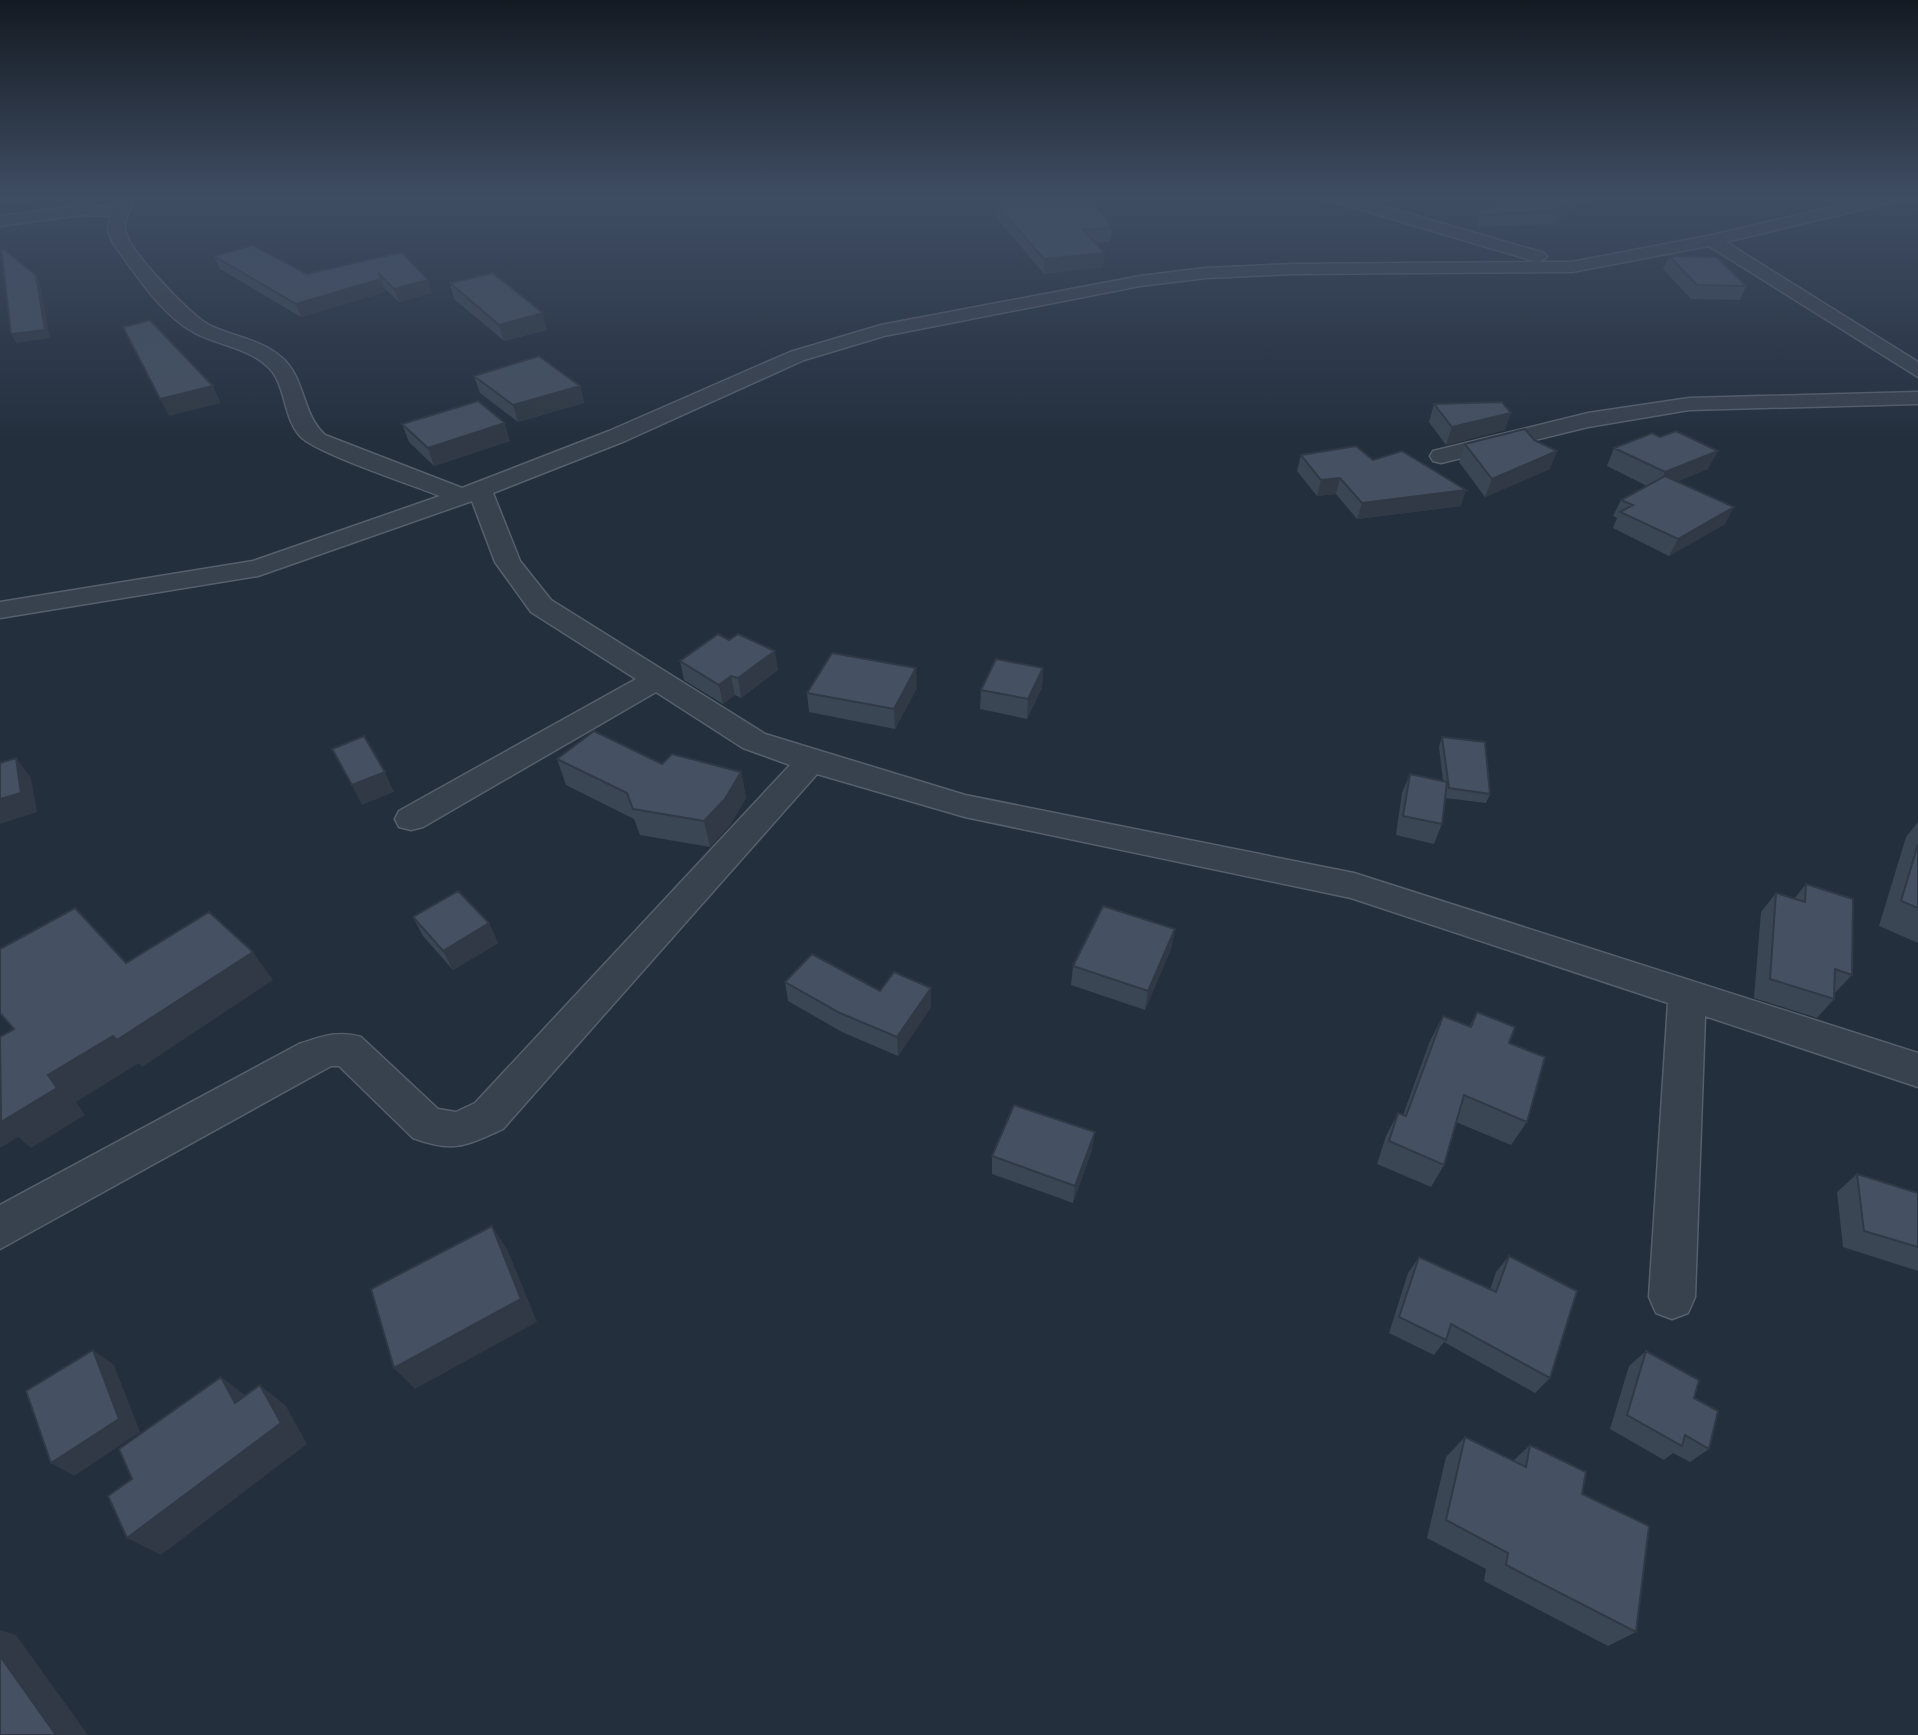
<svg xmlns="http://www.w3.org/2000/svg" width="1918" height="1735" viewBox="0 0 1918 1735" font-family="'Sofia Sans Condensed',sans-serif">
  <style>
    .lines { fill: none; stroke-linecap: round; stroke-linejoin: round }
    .minor-casing { stroke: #565f6c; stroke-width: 3 }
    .minor { fill: #38414e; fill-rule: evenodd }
    .wall { fill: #3b4654 }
    .shaded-wall { fill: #303945 }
    .building { fill: #455162; stroke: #303945; stroke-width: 2 }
  </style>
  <rect width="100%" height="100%" fill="#242f3e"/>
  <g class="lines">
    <defs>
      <path id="minor" d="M121,196H137C132,207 123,218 125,230C128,250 190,315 209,325C232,336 262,340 281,357C306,378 301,413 325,435L462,488L609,431L790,352L881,325L1140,276L1206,268L1294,264L1537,262L1325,199L1323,196H1348L1544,253L1547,257L1539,262H1572L1712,235L1879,196H1908L1906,199L1726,242L1918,362V377L1709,246L1572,272L1294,274L1206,278L1140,286L884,336L804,360L625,441L493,493L520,561L551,600L765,734L965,795L1354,873L1918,1053V1087L1705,1016L1695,1297L1688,1313L1672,1319L1656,1313L1649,1297L1668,1003L1351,898L965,817L817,774L503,1129C465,1146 454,1153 413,1138L339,1066H331L0,1249V1205L299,1044C321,1037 338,1030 361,1037L438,1109L456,1112L475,1103L790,765L743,748L656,692L423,827L411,830L399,827L395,819L399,811L636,679L531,612L495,562L472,501L258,576L0,618V602L253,561L440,496C413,485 315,453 300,436C282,416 287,384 267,366C248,348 218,345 195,333C161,315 135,273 113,243L108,230L110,216L81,215L0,226V216L81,205L115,207Z
        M1918,392V404L1689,410L1588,427L1441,463L1433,461L1430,456L1433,451L1588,413L1689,398Z"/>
    </defs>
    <use href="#minor" class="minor-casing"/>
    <use href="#minor" class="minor"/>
  </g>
  <path class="wall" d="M1507,196H1590L1589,199L1552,224L1478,227L1477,225L1481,212L1513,198Z
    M996,204L1112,228L1110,242L1095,243L1103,267L1044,274L996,217Z
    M402,252L428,280L432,293L399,302L384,288L385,292L301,317L220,269L214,256L307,274Z
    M1669,256L1746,286L1740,300L1691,299L1663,269Z
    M450,283L547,330L504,341L454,299Z
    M474,376L580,386L584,403L518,422L480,393Z
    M1434,404L1505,430L1446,445L1429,422Z
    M402,424L510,441L434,466L409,442Z
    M1465,444L1550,469L1485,497L1459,462Z
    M1614,448L1708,469L1678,481L1725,524L1669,556L1613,528L1617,518L1613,516L1621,500L1647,486L1607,466Z
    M1301,455L1373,460L1461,506L1357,519L1336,494L1317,496L1297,471Z
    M680,661L778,670L741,698L735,695L723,704L684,680Z
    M1043,668L1042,688L1027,719L980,709L981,690Z
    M917,688L895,729L809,712L807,693Z
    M1442,737L1490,794L1486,803L1445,798L1442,824L1434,844L1396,835L1402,793L1410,774L1443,781L1439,747Z
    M557,759L662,764L741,772L746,798L730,825L710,847L640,835L634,819L566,785Z
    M1918,822V943L1879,926L1906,837Z
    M1806,884L1852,975L1834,994V999L1817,1018L1754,998L1761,912L1776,893L1794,899Z
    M413,917L489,923L498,943L453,970L423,936Z
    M1175,929L1171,949L1145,1010L1071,985L1073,966Z
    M785,982L880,991L931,988V1007L898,1056L842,1032L788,1001Z
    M1477,1012L1509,1043L1527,1122L1511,1145L1456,1122L1444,1165L1431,1187L1377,1164L1386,1136L1398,1113L1403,1115L1430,1041L1443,1016L1469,1027Z
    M1092,1150L1073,1203L992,1174V1156Z
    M1857,1174L1918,1193V1271L1843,1247L1837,1192Z
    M1509,1256L1550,1378L1535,1393L1444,1342L1434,1355L1389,1333L1408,1273L1419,1257L1490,1290L1496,1272Z
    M1646,1351L1694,1398L1709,1449L1690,1462L1673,1453L1664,1460L1610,1429L1629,1366Z
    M1465,1437L1513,1461L1530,1445L1582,1494L1636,1632L1608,1646L1484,1581L1486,1569L1427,1538L1446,1457Z"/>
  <path class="shaded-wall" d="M0,196H58L0,206Z
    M1579,196H1590L1589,199L1552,224L1556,211Z
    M1105,253L1103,267L1044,274V259Z
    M36,275L40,283L50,338L16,343L11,334Z
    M381,279L385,292L301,317L296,304Z
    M428,280L432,293L399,302L394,289Z
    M543,313L547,330L504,341L499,325Z
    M213,386L221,403L169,416L160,399Z
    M580,386L584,403L518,422L513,405Z
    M1511,413L1505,430L1446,445L1452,427Z
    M505,423L510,441L434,466L428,448Z
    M1557,451L1550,469L1485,497L1492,479Z
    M1718,451L1708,469L1656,490L1665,472Z
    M1340,478L1336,494L1317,496L1321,480Z
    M1466,490L1461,506L1357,519L1362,503Z
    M1734,507L1725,524L1669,556L1678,539Z
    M775,651L778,670L741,698L738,678Z
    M916,668L917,688L895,729L894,709Z
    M1043,668L1042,688L1027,719L1028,699Z
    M731,676L735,695L723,704L719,685Z
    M16,758L31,778L37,812L0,824V799Z
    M385,772L394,792L362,805L352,785Z
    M741,772L746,798L730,825L710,847L704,821Z
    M489,923L498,943L453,970L443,951Z
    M1175,929L1171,949L1145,1010L1148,991Z
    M253,952L273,980L142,1067L117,1040Z
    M931,988V1007L898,1056L897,1037Z
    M113,1036L139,1063L76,1102L85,1115L31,1148L18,1137L0,1148V1115L48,1075Z
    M1095,1132L1092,1150L1073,1203L1075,1186Z
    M492,1226L508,1251L537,1322L415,1389L394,1368Z
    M93,1350L114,1365L140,1432L74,1476L51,1463Z
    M221,1377L249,1398L235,1403Z
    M260,1385L286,1406L307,1444L161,1555L127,1538Z
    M0,1630L16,1635L88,1735H56L0,1656Z"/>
  <path class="building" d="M1008,196H1089L1112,228L1083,230L1105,253L1044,259L996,204Z
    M1518,196H1579L1556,211L1482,215L1481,212Z
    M253,245L307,274L402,252L428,280L394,289L380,275L381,279L296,304L214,256Z
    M1,247L36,275L45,330L11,334Z
    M1669,256L1717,257L1746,286L1697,285Z
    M493,273L543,313L499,325L450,283Z
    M150,320L213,386L160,399L123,327Z
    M539,356L580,386L513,405L474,376Z
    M478,401L505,423L428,448L402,424Z
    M1502,402L1511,413L1452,427L1434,404Z
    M1525,429L1534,440L1557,451L1492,479L1465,444Z
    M1676,431L1718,451L1665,472L1614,448L1652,433L1660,437Z
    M1356,446L1373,460L1402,451L1466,490L1362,503L1340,478L1321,480L1301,455Z
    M1665,476L1734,507L1678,539L1620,512L1633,505L1621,500Z
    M718,634L729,640L738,634L775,651L738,678L731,676L719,685L680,661Z
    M832,653L916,668L894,709L807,693Z
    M996,659L1043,668L1028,699L981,690Z
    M594,731L662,764L672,754L741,772L725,799L704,821L633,809L627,793L557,759Z
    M364,736L385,772L352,785L332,749Z
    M1442,737L1485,742L1490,794L1449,788Z
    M16,758L21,793L0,799V763Z
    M1410,774L1447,782L1442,824L1403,816Z
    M1918,844V908L1901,901Z
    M1806,884L1853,899L1852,975L1835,969L1834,999L1770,979L1776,893L1805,902Z
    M458,891L489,923L443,951L413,917Z
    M1103,906L1175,929L1148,991L1073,966Z
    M75,908L126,963L209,912L253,952L117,1040L113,1036L48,1075L57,1088L1,1122L0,1037L14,1029L0,1013V949Z
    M812,954L880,991L894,972L931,988L897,1037L840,1013L785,982Z
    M1477,1012L1515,1027L1509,1043L1545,1057L1527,1122L1464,1095L1444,1165L1389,1141L1398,1113L1406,1116L1443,1016L1471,1027Z
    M1014,1105L1095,1132L1075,1186L992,1156Z
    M1857,1174L1918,1193V1247L1864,1231Z
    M492,1226L521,1299L394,1368L371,1289Z
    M1509,1256L1577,1291L1550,1378L1451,1324L1446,1340L1399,1317L1419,1257L1496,1292Z
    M93,1350L119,1419L51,1463L26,1391Z
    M1646,1351L1699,1380L1694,1398L1718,1411L1709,1449L1685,1435L1682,1446L1627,1415Z
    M221,1377L235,1403L260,1385L281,1423L127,1538L108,1496L132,1479L119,1449Z
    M1465,1437L1526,1467L1530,1445L1586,1472L1582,1494L1649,1526L1636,1632L1506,1565L1508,1553L1446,1520Z
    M0,1656L56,1735H0Z"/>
  <linearGradient id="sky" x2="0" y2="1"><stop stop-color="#141a22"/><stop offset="0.45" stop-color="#3f4d63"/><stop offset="1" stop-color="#3f4d63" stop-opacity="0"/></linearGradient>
  <rect width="1918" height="439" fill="url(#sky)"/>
</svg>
